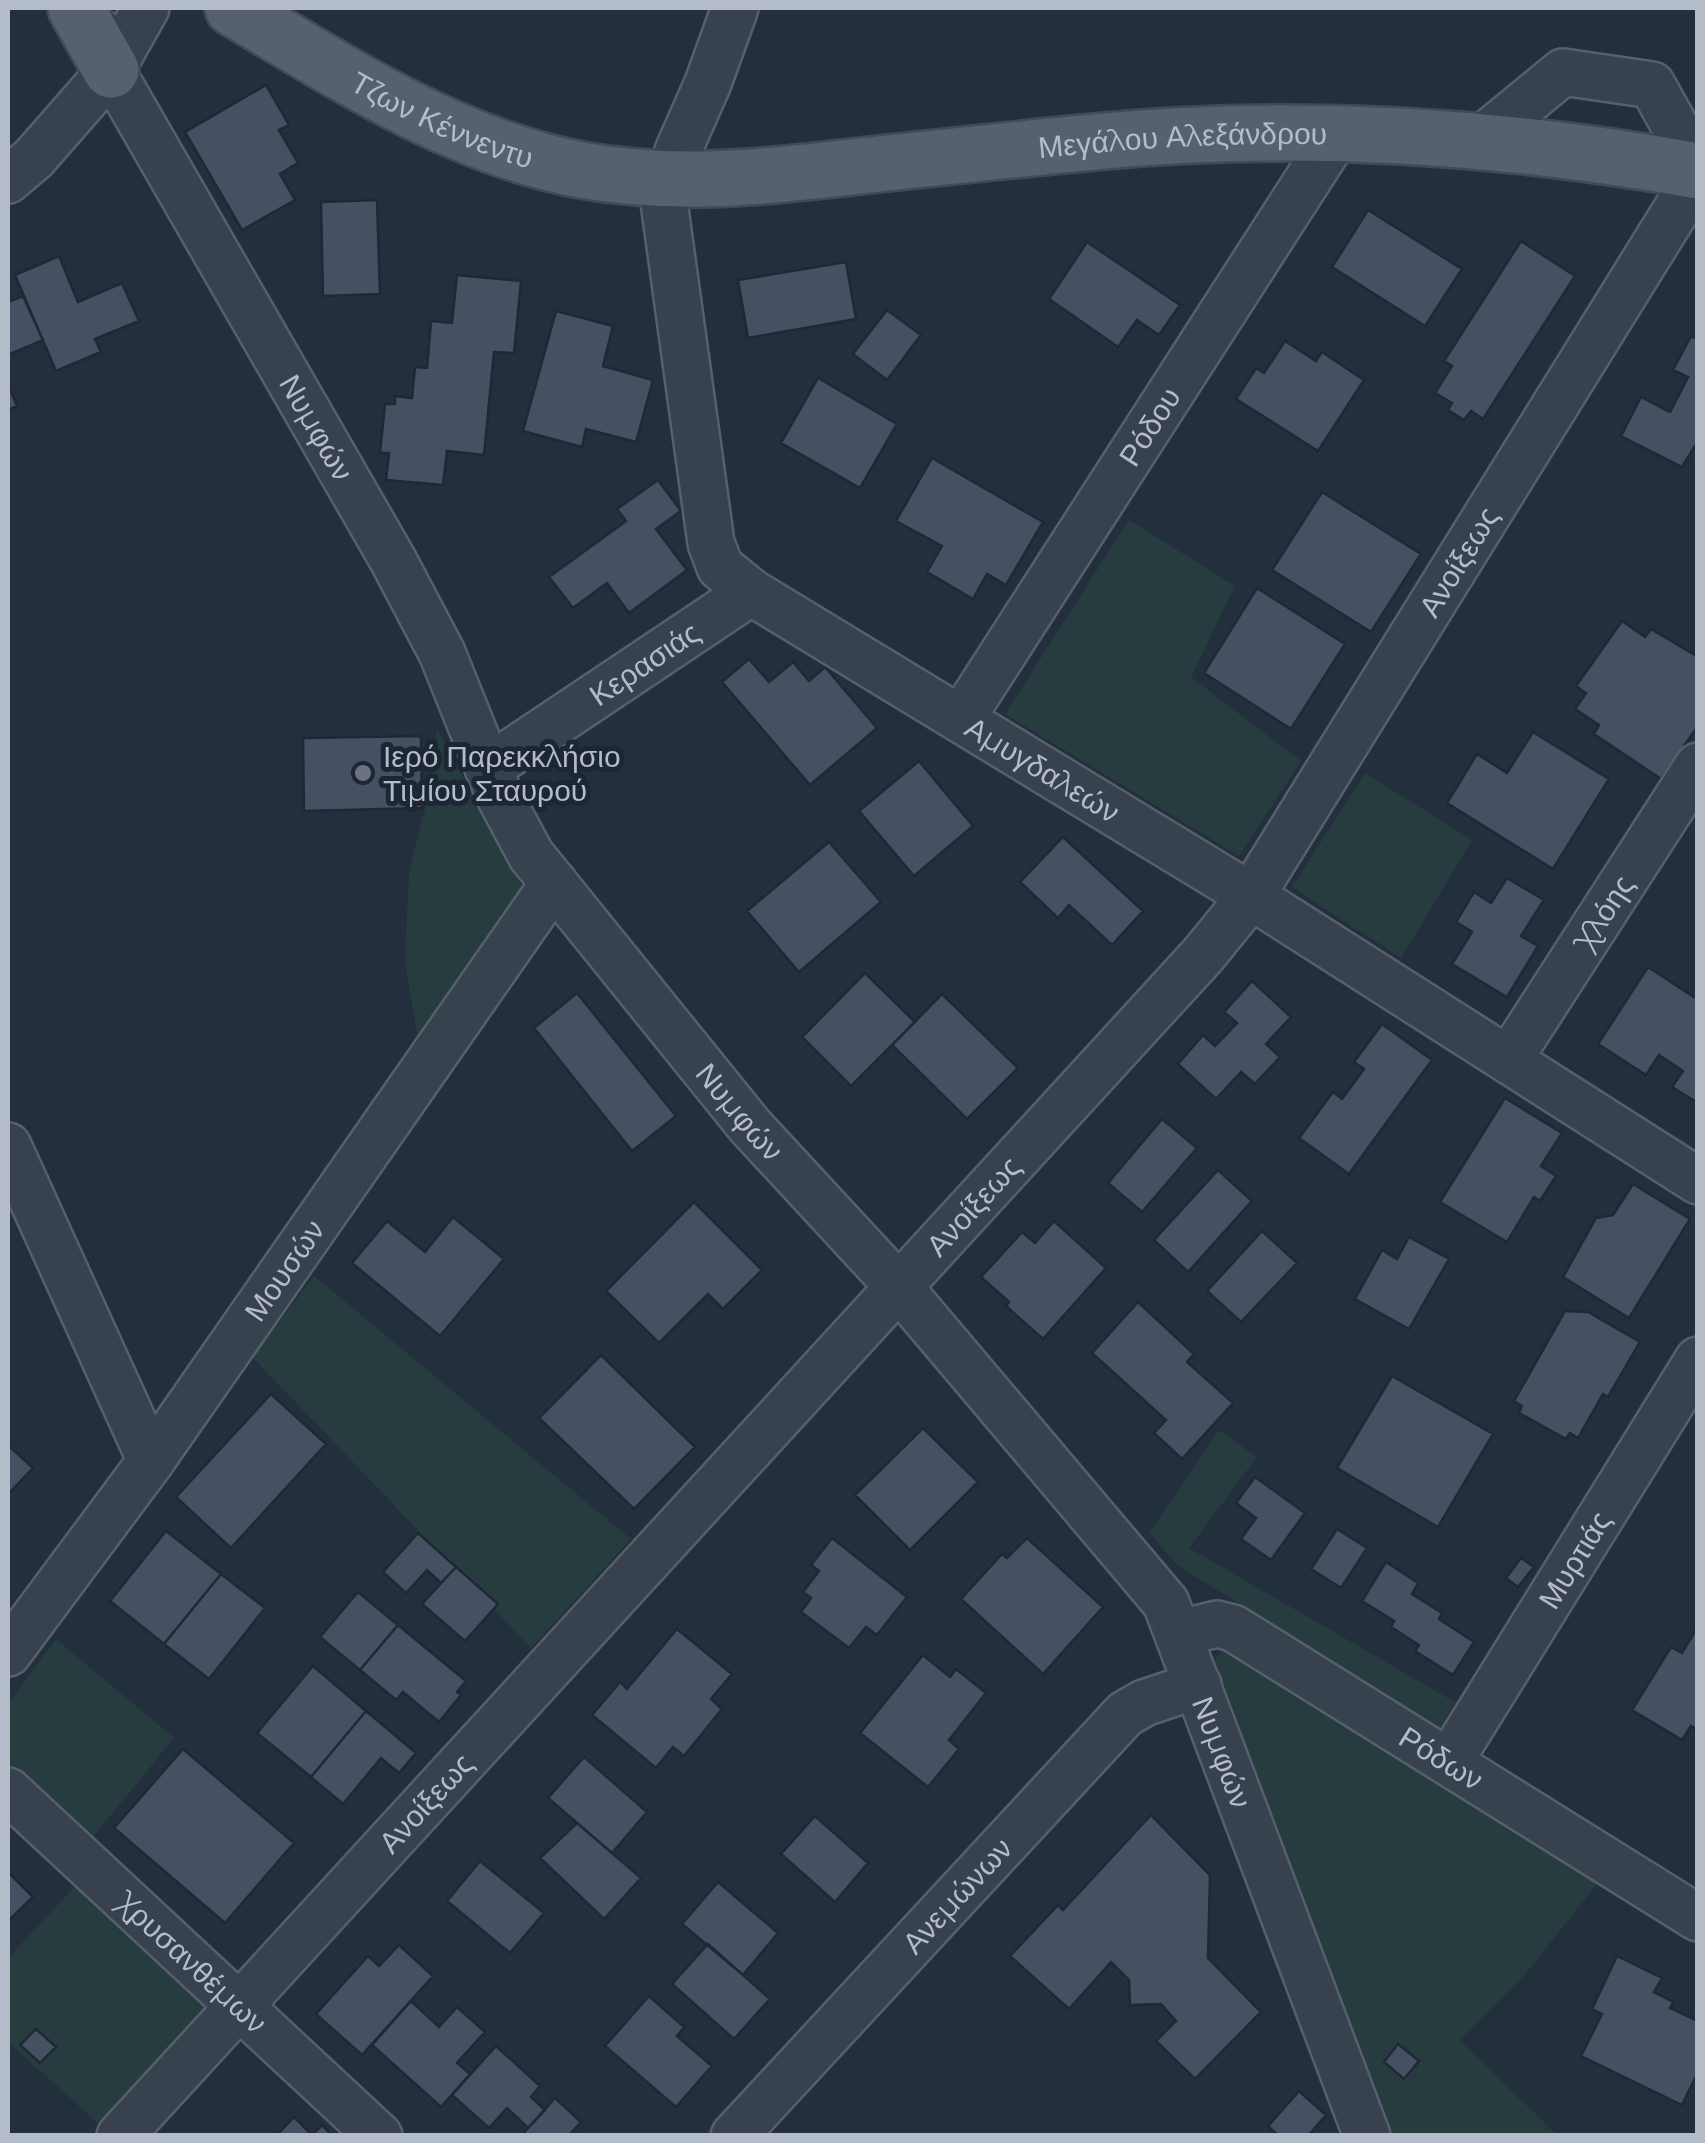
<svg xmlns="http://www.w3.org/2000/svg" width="1705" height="2143" viewBox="0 0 1705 2143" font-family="Montserrat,sans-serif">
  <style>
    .green { fill: #263c3f }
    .building { fill: #455162; stroke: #1f2835; stroke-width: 2.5 }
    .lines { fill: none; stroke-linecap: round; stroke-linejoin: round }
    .minor-casing { stroke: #565f6c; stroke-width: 50 }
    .major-casing { stroke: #414a57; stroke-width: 60 }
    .minor { stroke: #38414e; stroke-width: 45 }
    .major { stroke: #56606e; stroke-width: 55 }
    .worship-dot { fill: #6b7280; stroke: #1d2633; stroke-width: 4 }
    .labels { text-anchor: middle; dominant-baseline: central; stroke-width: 10; stroke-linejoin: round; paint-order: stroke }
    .street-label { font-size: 30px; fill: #b4bcc9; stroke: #1d2633 }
    .poi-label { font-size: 30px; fill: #b4bcc9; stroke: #1d2633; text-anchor: start }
  </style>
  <rect width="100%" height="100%" fill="#242f3e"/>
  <path class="green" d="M1129,520L1235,586L1191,677L1301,761L1239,856L1005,714Z
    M437,729L527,896L419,1044L405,963L409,872L429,794Z
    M1365,773L1472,840L1401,958L1292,887Z
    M314,1276L631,1539L531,1648L252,1357Z
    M1219,1430L1257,1457L1189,1548L1455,1702L1439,1729L1177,1565L1149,1533Z
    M56,1639L174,1738L93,1837L8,1766V1704Z
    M1224,1649L1597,1884L1523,1977L1460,2040L1557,2135H1388L1210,1666Z
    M79,1882L210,2004L99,2124L8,2042V1958Z"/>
  <path class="building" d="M266,85L289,125L279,130L298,163L280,174L295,200L242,230L185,132Z
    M377,200L380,294L323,296L321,202Z
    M1368,210L1462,269L1425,326L1332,267Z
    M1521,241L1575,276L1483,419L1471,411L1464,420L1448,410L1452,403L1435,393L1452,366L1444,361Z
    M1087,242L1180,305L1159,335L1137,320L1118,347L1049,299Z
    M59,256L78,302L122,283L139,321L95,339L101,352L56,371L15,275Z
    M846,262L856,319L748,338L738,280Z
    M457,275L521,281L514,353L494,352L484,455L447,451L443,485L386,480L389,453H380L385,404H395V396L412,398L415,367L427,368L431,321L452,323Z
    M23,296L43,340L8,355V302Z
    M887,310L921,335L887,380L853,354Z
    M556,311L613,326L603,366L653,380L636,442L586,429L582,447L523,431Z
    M1691,336L1698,339V441L1682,467L1621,436L1641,397L1670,412L1688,377L1673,370Z
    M1285,341L1316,361L1322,352L1364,380L1318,451L1236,399L1256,368L1264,373Z
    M818,378L897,424L860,488L781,443Z
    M8,385L17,406L8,410Z
    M932,458L1043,522L1006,585L987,574L973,599L927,572L942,546L896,521Z
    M658,480L681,511L656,529L687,570L629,613L607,583L573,608L549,577L626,521L617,509Z
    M1322,492L1421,554L1371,632L1272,570Z
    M1257,588L1345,644L1291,729L1204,673Z
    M1622,621L1645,637L1651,629L1698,657V726L1661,779L1594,734L1599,725L1575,709L1586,693L1576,686Z
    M749,659L769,682L793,662L809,681L825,667L877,728L810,785L722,682Z
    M1533,732L1609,779L1553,869L1447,803L1477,754L1507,773Z
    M421,736L422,808L304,811L303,738Z
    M919,761L973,826L914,876L859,811Z
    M1063,837L1143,911L1112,945L1069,905L1058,918L1020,882Z
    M829,842L881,902L799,972L747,911Z
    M1507,878L1544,900L1521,936L1538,946L1507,997L1452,964L1472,932L1456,922L1474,892L1491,903Z
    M1648,967L1694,997L1698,995V1103L1672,1087L1683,1071L1659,1055L1646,1075L1598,1044Z
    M865,973L915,1022L851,1086L802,1037Z
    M1252,981L1291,1017L1266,1044L1280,1057L1255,1084L1241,1072L1216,1099L1178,1064L1203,1035L1215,1046L1237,1023L1224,1012Z
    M577,993L676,1116L632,1151L534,1028Z
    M942,994L1018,1068L967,1119L892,1045Z
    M1382,1024L1432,1060L1349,1174L1299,1138L1333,1092L1342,1099L1364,1069L1354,1062Z
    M1505,1098L1562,1133L1541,1166L1556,1176L1540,1201L1534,1197L1507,1242L1440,1202Z
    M1162,1119L1197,1148L1142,1212L1108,1183Z
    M1218,1170L1252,1201L1188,1272L1154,1240Z
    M1633,1184L1690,1219L1629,1318L1563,1277L1596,1218L1613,1215Z
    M694,1202L762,1270L723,1309L708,1294L659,1343L606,1291Z
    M453,1217L504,1259L440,1336L352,1263L387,1221L425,1252Z
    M1054,1221L1106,1268L1043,1339L1006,1306L1009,1302L981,1277L1022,1232L1035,1243Z
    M1262,1231L1297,1263L1241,1322L1207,1291Z
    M1409,1237L1449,1259L1409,1329L1355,1299L1382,1250L1397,1259Z
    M1138,1302L1194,1354L1187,1362L1233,1403L1182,1459L1154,1433L1166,1420L1092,1353Z
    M1565,1311L1588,1312L1640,1342L1608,1397L1603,1394L1578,1438L1570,1433L1566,1439L1519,1413L1522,1406L1514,1401Z
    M601,1355L695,1447L634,1509L539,1418Z
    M1392,1376L1493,1434L1438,1527L1337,1468Z
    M271,1394L326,1444L231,1548L176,1497Z
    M923,1428L978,1482L910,1550L855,1495Z
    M8,1445L33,1468L8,1494Z
    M1255,1477L1305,1513L1271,1560L1241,1539L1256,1518L1236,1503Z
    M1337,1529L1367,1548L1341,1588L1311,1569Z
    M166,1531L221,1574L164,1644L110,1601Z
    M418,1533L456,1567L441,1583L427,1570L406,1593L383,1572Z
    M832,1538L907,1597L877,1635L866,1627L849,1648L801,1612L811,1598L803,1592L819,1571L811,1565Z
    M1027,1538L1103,1607L1043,1674L961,1599L1002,1554L1007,1558Z
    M1521,1558L1534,1567L1518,1587L1506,1578Z
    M1386,1562L1418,1583L1412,1594L1442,1613L1439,1619L1474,1642L1453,1675L1415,1651L1419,1645L1391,1627L1394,1621L1362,1601Z
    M456,1567L498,1604L465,1641L422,1604Z
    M221,1574L265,1608L209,1679L164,1644Z
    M358,1592L398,1625L360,1670L320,1637Z
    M398,1625L466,1681L457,1692L461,1695L439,1722L403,1692L396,1700L360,1670Z
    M1697,1628L1698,1730L1691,1726L1682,1740L1632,1710L1671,1647L1682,1653Z
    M677,1629L732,1674L711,1699L722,1709L684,1756L673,1747L656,1768L592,1715L620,1682L627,1689Z
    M923,1655L950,1677L956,1669L986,1693L949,1740L959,1749L928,1787L860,1733Z
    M313,1666L366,1711L311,1777L257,1733Z
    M366,1711L416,1753L399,1773L381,1758L343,1804L311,1777Z
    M183,1749L294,1843L225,1923L114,1828Z
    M584,1757L647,1812L612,1853L548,1798Z
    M1151,1815L1210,1875L1208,1958L1261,2012L1195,2079L1156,2041L1176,2021L1161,2004L1130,2005L1129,1980L1111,1962L1069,2009L1010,1956L1058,1905L1063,1910Z
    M815,1816L868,1863L835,1902L781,1854Z
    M577,1823L641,1878L604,1919L540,1858Z
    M480,1861L544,1913L510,1953L447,1901Z
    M9,1873L33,1897L8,1921V1875Z
    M718,1882L778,1933L743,1975L682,1924Z
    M708,1944L770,1999L734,2039L672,1984Z
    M399,1945L433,1976L362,2055L316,2014L368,1956L379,1966Z
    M1617,1956L1662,1978L1654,1992L1673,2002L1670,2008L1698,2021V2072L1682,2105L1581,2056L1602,2014L1592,2009Z
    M649,1996L684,2027L677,2036L712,2066L676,2107L605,2046Z
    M411,2001L439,2027L457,2007L485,2032L457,2063L470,2074L441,2107L372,2045Z
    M36,2029L56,2047L40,2063L20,2045Z
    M1398,2044L1419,2061L1404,2079L1384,2062Z
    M496,2046L540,2086L531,2097L545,2110L528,2128L507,2108L489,2128L452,2095Z
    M1299,2091L1326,2115L1308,2136H1279L1268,2126Z
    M555,2098L581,2122L568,2136H521Z
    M294,2117L312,2135L322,2125L332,2136H276Z"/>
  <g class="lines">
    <defs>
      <g id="minor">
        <path id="s1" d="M735,8L708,83L678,151L664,202L711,543L720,567L751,592L1251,896L1698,1181"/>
        <path id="s2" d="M105,35L111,70L393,560L442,653L500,797L531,855L750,1126L898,1286L1166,1603L1367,2136"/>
        <path d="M1479,141L1563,72L1652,85L1698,168"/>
        <path d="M8,180L34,158L111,70L146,8"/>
        <path id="s3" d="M961,719L1338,133"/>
        <path id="s4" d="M488,768L751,592"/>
        <path id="s5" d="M1509,1059L1698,766"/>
        <path d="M8,1146L151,1461"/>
        <path id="s6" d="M1180,1633L1217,1624L1233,1628L1698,1918"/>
        <path id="s7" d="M8,1653L151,1461L554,883"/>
        <path id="s8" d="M1449,1762L1698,1360"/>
        <path id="s9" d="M8,1791L379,2136"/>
        <path id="s10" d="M120,2136L1203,955L1251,896L1698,175"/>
        <path id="s11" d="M734,2136L1125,1714L1144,1703L1198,1685"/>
      </g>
      <g id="major">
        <path d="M76,8L111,70"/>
        <path id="s12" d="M233,8C342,73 454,146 581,170C675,187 767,177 860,166C938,158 1016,149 1094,142C1296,123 1498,135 1698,171"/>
      </g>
    </defs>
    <use href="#minor" class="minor-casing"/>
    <use href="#major" class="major-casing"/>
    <use href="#minor" class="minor"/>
    <use href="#major" class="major"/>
  </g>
  <circle class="worship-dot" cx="363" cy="773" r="10"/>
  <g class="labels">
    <g class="street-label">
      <text stroke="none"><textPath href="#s12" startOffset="238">Τζων Κέννεντυ</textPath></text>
      <text stroke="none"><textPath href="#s12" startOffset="990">Μεγάλου Αλεξάνδρου</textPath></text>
      <text stroke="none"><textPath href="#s2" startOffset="448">Νυμφών</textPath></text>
      <text stroke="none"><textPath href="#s3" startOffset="348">Ρόδου</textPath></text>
      <text stroke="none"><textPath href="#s10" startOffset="2072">Ανοίξεως</textPath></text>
      <text stroke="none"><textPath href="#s4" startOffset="188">Κερασιάς</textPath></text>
      <text stroke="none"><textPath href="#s1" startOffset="958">Αμυγδαλεών</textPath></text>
      <text stroke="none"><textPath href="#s5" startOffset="175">Χλόης</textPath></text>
      <text stroke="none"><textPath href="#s2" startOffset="1258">Νυμφών</textPath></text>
      <text stroke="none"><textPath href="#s10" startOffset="1262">Ανοίξεως</textPath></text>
      <text stroke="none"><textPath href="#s7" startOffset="472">Μουσών</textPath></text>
      <text stroke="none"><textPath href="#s8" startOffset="238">Μυρτιάς</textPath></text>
      <text stroke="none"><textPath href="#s2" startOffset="2068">Νυμφών</textPath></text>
      <text stroke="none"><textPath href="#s6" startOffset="300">Ρόδων</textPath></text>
      <text stroke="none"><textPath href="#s10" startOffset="452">Ανοίξεως</textPath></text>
      <text stroke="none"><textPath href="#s11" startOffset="328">Ανεμώνων</textPath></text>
      <text stroke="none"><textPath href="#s9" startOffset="252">Χρυσανθέμων</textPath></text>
    </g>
    <g class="poi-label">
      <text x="383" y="756">Ιερό Παρεκκλήσιο<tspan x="383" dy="34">Τιμίου Σταυρού</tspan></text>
    </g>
  </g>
  <rect width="1705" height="2143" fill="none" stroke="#b4bcc9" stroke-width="20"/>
</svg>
